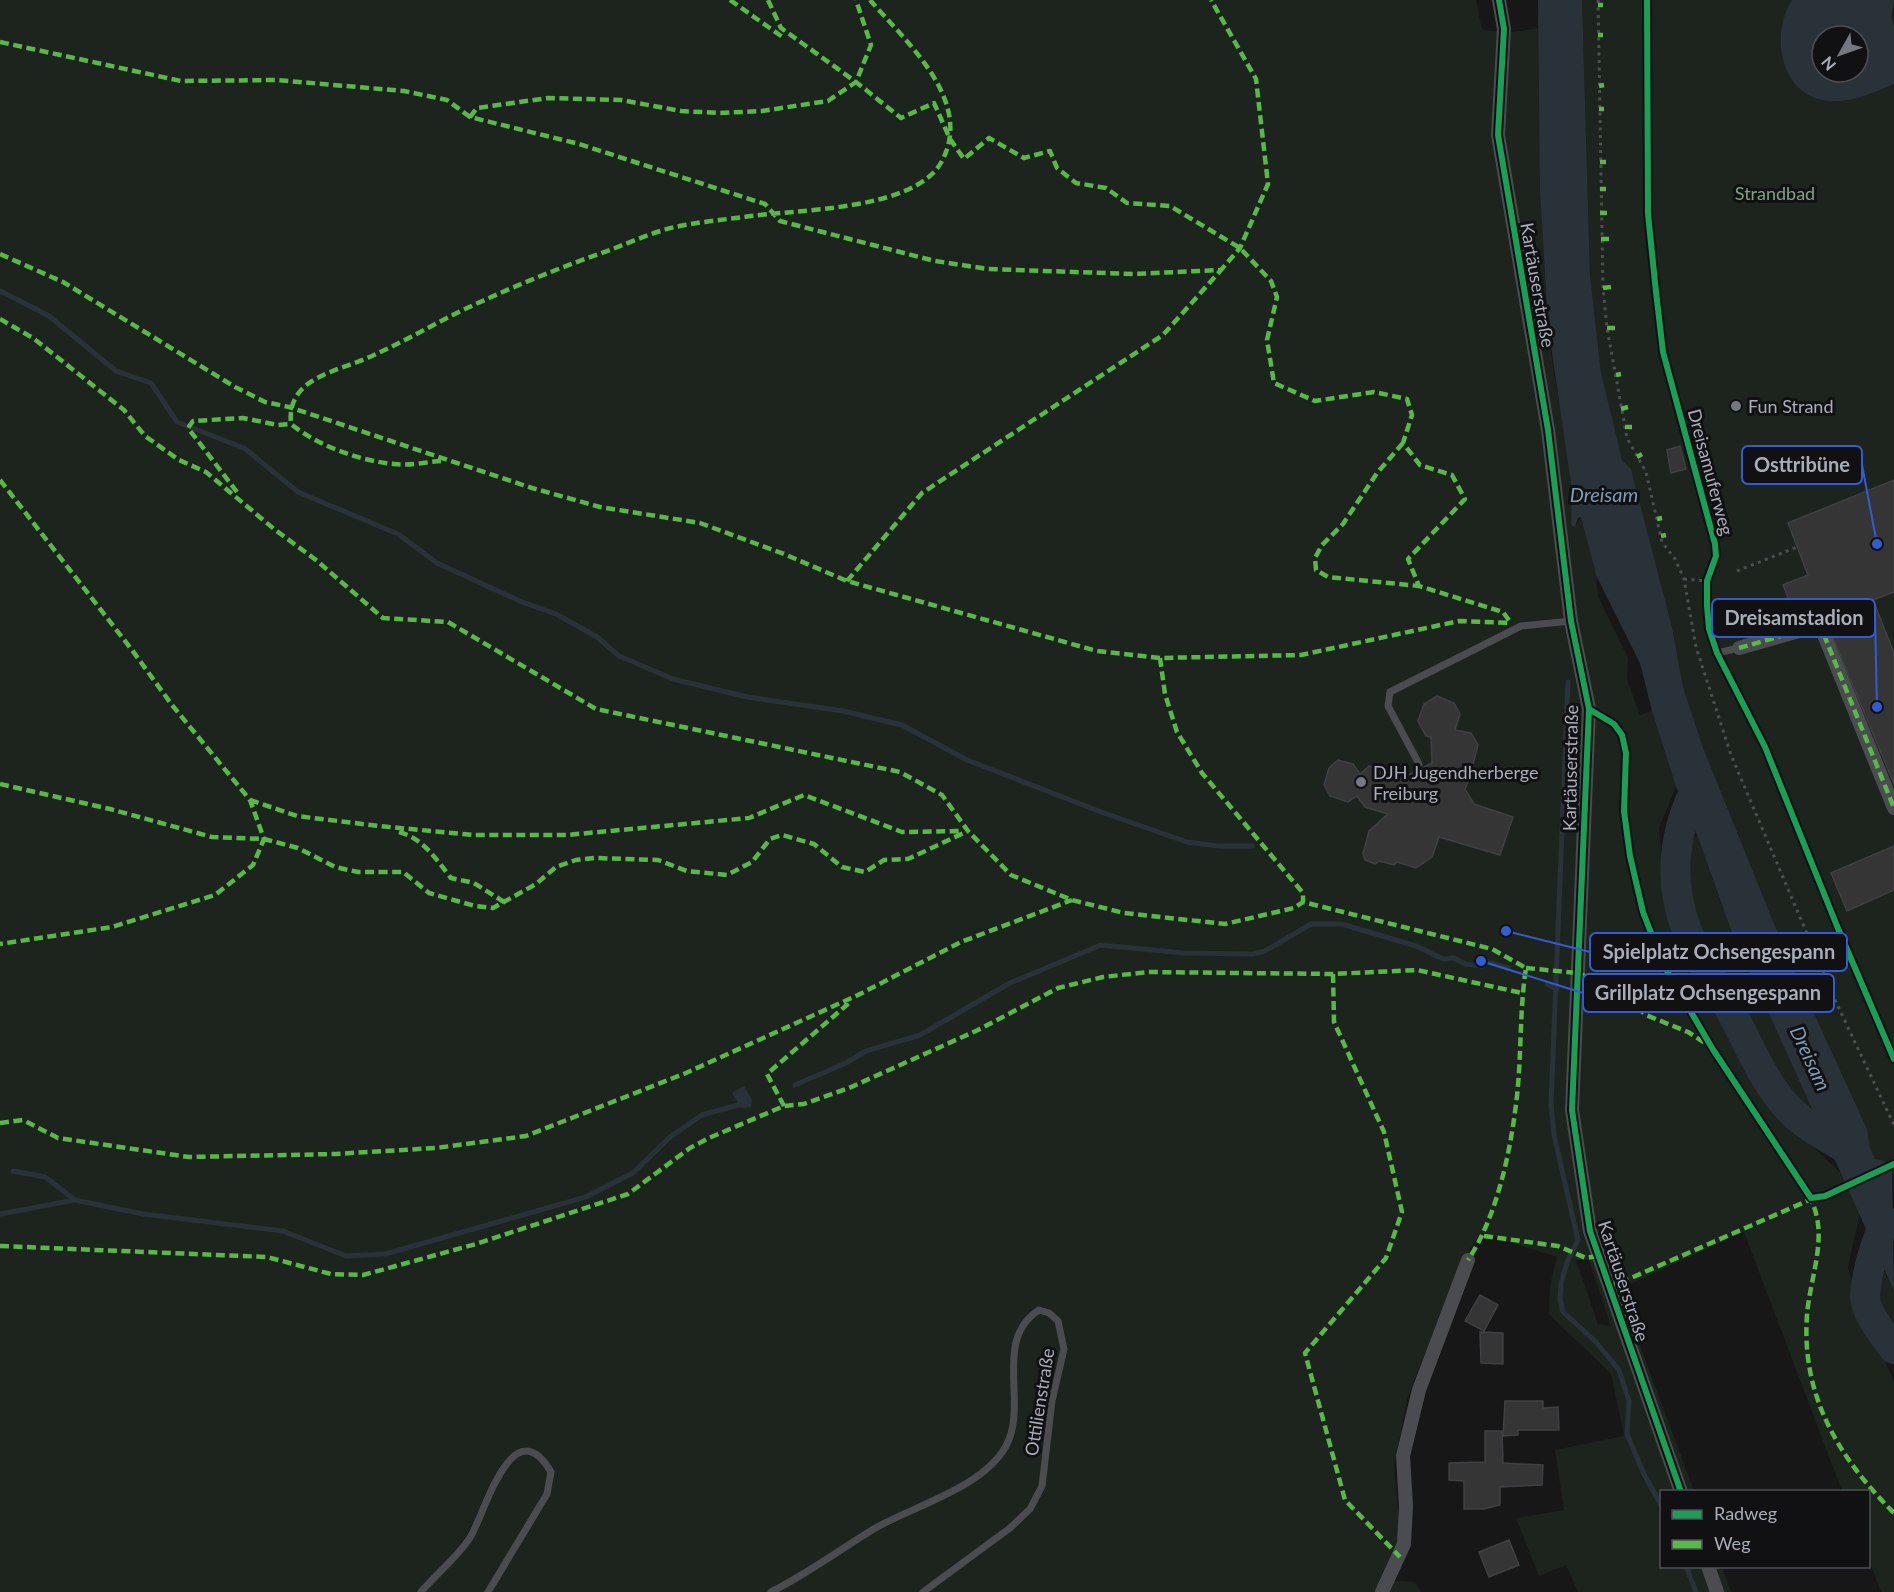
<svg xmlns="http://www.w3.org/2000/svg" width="1894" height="1592" viewBox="0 0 1894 1592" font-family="Lato,sans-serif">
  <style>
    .green { fill: #1d241e; fill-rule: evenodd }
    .water { fill: #2a3239; fill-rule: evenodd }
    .pier { fill: #171717 }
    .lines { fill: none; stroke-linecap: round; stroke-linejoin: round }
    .stream { stroke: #2a3239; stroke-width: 5 }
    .river { stroke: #2a3239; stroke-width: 30 }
    .building { fill: #353536; stroke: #3f4043; stroke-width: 1.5 }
    .path { stroke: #4d4e52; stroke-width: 3; stroke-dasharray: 3 4.5; stroke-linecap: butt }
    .lane { stroke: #4b4c50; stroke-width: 7 }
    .street { stroke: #4b4c50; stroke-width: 14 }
    .quiet { stroke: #58b947; stroke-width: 4.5; stroke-dasharray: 9 4.5; stroke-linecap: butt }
    .cycleway-casing { stroke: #111113; stroke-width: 10 }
    .cycleway { stroke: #1a9f57; stroke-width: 6 }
    .poi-dot { fill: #757880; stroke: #111113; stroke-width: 2 }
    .labels { text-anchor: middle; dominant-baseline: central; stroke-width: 6; stroke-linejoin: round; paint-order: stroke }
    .park-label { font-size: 18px; fill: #7fa381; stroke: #111113 }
    .street-label { font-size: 18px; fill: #a8adb8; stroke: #111113 }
    .poi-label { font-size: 18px; fill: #a8adb8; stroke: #111113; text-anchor: start }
    .water-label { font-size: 20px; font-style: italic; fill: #7f9bb3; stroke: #111113 }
    .leader { fill: none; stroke: #325cd3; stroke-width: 2 }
    .callout-dot { fill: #325cd3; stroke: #111113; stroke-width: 2 }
    .callout { fill: #111113; stroke: #325cd3; stroke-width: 2 }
    .callout-label { font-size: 20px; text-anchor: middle; font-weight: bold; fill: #a8adb8 }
  </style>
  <rect width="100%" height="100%" fill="#171717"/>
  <path class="green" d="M0,0H1476L1482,30L1513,32L1540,28C1540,127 1540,226 1548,325C1553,392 1576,458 1571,525L1575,526L1581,517L1596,575L1598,596L1628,658L1627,680L1640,715L1652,711L1676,787L1659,828L1663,871L1675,920L1745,1063L1778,1114L1842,1174L1860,1212L1848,1268L1861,1310L1894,1381V1592H1881L1869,1560L1868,1492L1842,1491L1744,1232L1619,1289L1694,1491L1662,1492V1566L1722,1567L1731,1592H1578L1566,1565L1539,1576L1516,1518L1564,1510L1555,1450L1624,1436L1611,1374L1549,1314L1550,1285L1557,1257L1480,1233L1460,1267L1408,1396L1394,1465L1399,1521L1397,1547L1386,1580L1415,1582L1421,1592H0ZM1576,1260H1589L1611,1326L1598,1324Z
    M1582,0H1894V1175L1875,1159L1869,1148L1867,1129L1781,941L1702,745L1683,687L1672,627L1631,469L1622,460L1610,415L1601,373L1590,275ZM1822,36H1858V72H1822Z
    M1697,835L1721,903L1814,1114L1805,1115L1771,1064L1729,979L1696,932L1684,880L1683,846Z
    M1883,1269L1894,1291V1335C1876,1309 1862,1299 1883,1269Z"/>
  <path class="water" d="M1538,0H1582L1590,275L1601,373L1622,460L1631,469L1672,627L1683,687L1702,745L1781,941L1867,1129L1870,1148L1875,1159L1884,1161L1892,1171L1894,1291L1730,927L1697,835L1676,787L1652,711L1640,663L1596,575L1581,517L1578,518L1575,527L1571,525L1572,490L1548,326L1540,190Z
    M1792,0H1894L1891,17L1894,26V84C1874,92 1854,102 1832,101C1781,100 1769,36 1792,0ZM1841,29L1850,36H1858V72H1822V36H1832Z
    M744,1086L752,1100L751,1107L741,1108L732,1093Z"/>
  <path class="pier" d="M1890,1163L1893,1167L1846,1189L1843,1184Z"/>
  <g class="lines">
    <path class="stream" d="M0,291L49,316L116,371L151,383L177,422L244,448L298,492L398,534L437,563L522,602L556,614L597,637L619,656L673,679L747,697L843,711L902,725L967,760L1104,813L1187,842L1219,846H1252
      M1568,682L1551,1104L1554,1135L1578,1240L1567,1262L1561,1284L1560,1300L1563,1312L1595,1341L1619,1370L1629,1401L1627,1434L1644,1474L1662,1507
      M1547,984L1557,989
      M795,1085L846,1063L866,1051L920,1035L1010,983L1101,945L1183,953L1253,954L1265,951L1311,924H1342L1416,946L1443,959L1454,958L1465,964L1483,966L1485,961L1508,968
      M13,1171L45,1177L75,1200
      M0,1214L75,1200L143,1214L283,1231L346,1256L385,1254L586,1197L633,1173L670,1137L702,1115L745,1103
      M1686,1566L1696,1592"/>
    <path class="river" d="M1698,785C1673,831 1668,881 1687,931C1696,955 1720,990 1733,1015C1750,1047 1764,1083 1789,1109C1808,1129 1835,1141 1857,1156
      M1885,1221C1875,1245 1866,1272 1865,1297C1865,1311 1885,1338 1894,1349"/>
  </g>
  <path class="building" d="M1680,446L1686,469L1671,473L1667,450Z
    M1894,480V592L1873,600L1894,653V784L1820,606L1795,615L1783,585L1808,575L1788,523Z
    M1437,696L1454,703L1460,714L1455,730L1471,733L1478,745L1473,764L1463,771L1469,780L1465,789L1474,804L1513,817L1500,855L1439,837L1432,857L1416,868L1397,862L1394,865L1379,861L1375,864L1365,860L1363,854L1369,831L1388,814L1365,807L1357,796L1348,802L1330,796L1324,785L1329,768L1338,760L1353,764L1360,774L1369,766L1390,771L1397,781L1432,763L1431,737L1426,736L1418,721L1424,704Z
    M1894,846V890L1847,911L1831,873Z
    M1480,1295L1498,1305L1484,1331L1465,1321Z
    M1480,1332L1503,1333V1364L1481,1363Z
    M1505,1401H1543V1408L1558,1407L1559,1430H1518V1435L1503,1436Z
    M1485,1431H1502L1503,1463L1543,1465L1542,1485L1500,1487V1505L1484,1509H1464V1481L1449,1480V1463L1485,1462Z
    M1509,1540L1519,1565L1489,1577L1479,1552Z"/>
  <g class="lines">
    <path class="path" d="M1598,0L1603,288L1607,328L1627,438L1646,472L1662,542L1675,559L1684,579L1696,647L1731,755L1836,1002L1894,1125
      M1737,571L1797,547
      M1684,579L1707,581"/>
    <path class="lane" d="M1717,653L1739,648
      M1419,764L1388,706L1390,692L1521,626L1571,621
      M421,1592C435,1575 460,1555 471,1536C485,1512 513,1407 551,1472L547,1494L488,1592
      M771,1592C807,1574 838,1551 872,1530C912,1506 982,1489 1006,1446C1029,1404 992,1340 1039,1310L1049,1313L1058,1321L1064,1349L1052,1401L1042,1486L1030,1509L1010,1528L923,1592"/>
    <path class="street" d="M1499,0L1504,29L1498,135L1548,430L1571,621L1589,709L1572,1110L1590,1231L1681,1492
      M1739,648L1820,625L1894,808
      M1708,1566L1717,1592
      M1382,1592L1404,1544L1406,1506L1403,1456L1419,1390L1468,1260"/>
    <path class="quiet" d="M730,0L784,38
      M768,0L781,28L856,82L901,118L934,103L950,139L964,159L989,138L1024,158L1050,151L1057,168L1076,183L1106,188L1127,203L1170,206L1240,248L1271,281L1277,297L1267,340L1274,383L1315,401L1374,392L1407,399L1412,415L1403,443L1420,465L1452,475L1465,499L1408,559L1419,586L1503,612L1511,623
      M1598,5H1603
      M1598,35H1603
      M0,42L181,81L276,80L404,91L447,100L470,117L579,144L765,204L780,221L935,261L988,269L1133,274L1221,270L1240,248L1268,184L1256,79L1211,0
      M1599,86L1604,85
      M1599,109H1604
      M470,117L477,108L548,98L621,100L681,111L720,113L762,111L828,101L856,82L871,45L856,0
      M1600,162H1606
      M1600,189H1606
      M1600,213H1607
      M1601,239H1609
      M0,254L63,282L235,387L265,402L289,407L532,488L600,507L700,523L784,554L847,581L1097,651L1160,658L1301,655L1459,621L1511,623
      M1603,288L1611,287
      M0,319L33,338L124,410L145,436L179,460L206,472L274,529L316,560L383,618L448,622L596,709L900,772L942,795L968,831L1011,875L1072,900L1124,913L1225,924L1294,908L1303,902L1492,949L1526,968C1519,1013 1522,1059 1516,1104C1510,1155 1496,1218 1468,1260
      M1607,328H1615
      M1616,375L1621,374
      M1621,409L1628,407
      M1625,427H1632
      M1403,443L1377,473L1343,524L1322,545L1315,558L1316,570L1328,577L1419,586
      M1637,457L1642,454
      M441,461C426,462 409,466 394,464C360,461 318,446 291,424C286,376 339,372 374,355C405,341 434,324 465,309C512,287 561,267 610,250C631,242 653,232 675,227C698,222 721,220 744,217C794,209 915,212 942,161C974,100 906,42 870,0
      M0,480L132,650L172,705L250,800L264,839L253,865L215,895L112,927L0,944
      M237,492L188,428L193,421L243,418L278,425L291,424
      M1657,519L1662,518
      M1661,536L1666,535
      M847,581L922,493L1163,335L1221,270
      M1739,648L1820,625L1894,808
      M1160,658L1165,694L1177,732L1202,773L1303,893V902
      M0,784L110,809L212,837L264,839L298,848L335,867L358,872H403L429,893L475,906L493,908L536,884L556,867L576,860L595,858L658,860L687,871L727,875L752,862L770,839L782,835L814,844L842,867L865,872L884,860L908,859L968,831
      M250,800L297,816L379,826L473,835H567L749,818L804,795L902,832L963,831
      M399,832C424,839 435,858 451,878L474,883L504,902
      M1526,968L1577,973L1616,988L1646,1015L1688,1032L1705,1043
      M1333,974L1334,1022L1384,1132L1402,1212L1386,1258L1305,1353L1345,1500L1400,1557
      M784,1106L767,1074L849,1003
      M0,1123L23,1120L58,1138L189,1157L335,1154L436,1148L526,1136L686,1073L858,995L961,942L1072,900
      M1808,1195C1831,1231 1810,1276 1807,1315C1801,1396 1839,1458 1894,1513
      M1484,1236L1558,1246L1586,1258L1598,1256
      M0,1246L267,1257L331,1274L363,1275L476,1244L628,1194L690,1148L709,1138L784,1106L804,1104L849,1088L978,1030L1058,988L1103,977L1148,972L1333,974L1417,970L1522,993
      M1608,1288L1814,1198"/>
    <defs>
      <path id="cycleway" d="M1499,0L1504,29L1498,135L1548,430L1571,621L1589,709L1572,1110L1590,1231L1681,1492
        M1647,0L1648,214L1656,292L1663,352L1715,544L1716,556L1707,581V606L1709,629L1717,653L1765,747L1837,926L1894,1059
        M1589,709L1614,724L1622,735L1626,753L1624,811L1630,856L1643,912L1663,964L1712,1048L1811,1198L1825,1196L1894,1164"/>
    </defs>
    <use href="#cycleway" class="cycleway-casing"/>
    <use href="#cycleway" class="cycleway"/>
  </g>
  <g class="poi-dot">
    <circle cx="1736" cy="406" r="6"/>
    <circle cx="1361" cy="782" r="6"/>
  </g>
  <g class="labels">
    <g class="park-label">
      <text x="1775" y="193">Strandbad</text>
    </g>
    <g class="street-label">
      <text transform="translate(1538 285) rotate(80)">Kartäuserstraße</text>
      <text transform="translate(1711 472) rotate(75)">Dreisamuferweg</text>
      <text transform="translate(1570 768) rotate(-89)">Kartäuserstraße</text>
      <text transform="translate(1624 1281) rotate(72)">Kartäuserstraße</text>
      <text transform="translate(1039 1402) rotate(-81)">Ottilienstraße</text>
    </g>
    <g class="poi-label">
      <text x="1748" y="406">Fun Strand</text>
      <text x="1373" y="772">DJH Jugendherberge<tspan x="1373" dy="21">Freiburg</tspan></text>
    </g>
    <g class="water-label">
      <text x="1604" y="494">Dreisam</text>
      <text transform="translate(1811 1058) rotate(65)">Dreisam</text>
    </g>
  </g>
  <path class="leader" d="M1877 544L1862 465M1877 707L1875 618M1506 931L1590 952M1481 961L1583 993"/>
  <g class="callout-dot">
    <circle cx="1877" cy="544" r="6"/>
    <circle cx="1877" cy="707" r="6"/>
    <circle cx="1506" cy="931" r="6"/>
    <circle cx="1481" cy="961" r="6"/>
  </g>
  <g class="callout">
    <rect x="1742" y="446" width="120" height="38" rx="6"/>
    <rect x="1712" y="599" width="163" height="38" rx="6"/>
    <rect x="1590" y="933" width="257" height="38" rx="6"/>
    <rect x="1583" y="974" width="251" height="38" rx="6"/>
  </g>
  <g class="callout-label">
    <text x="1802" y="472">Osttribüne</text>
    <text x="1794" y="625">Dreisamstadion</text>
    <text x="1719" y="959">Spielplatz Ochsengespann</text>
    <text x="1708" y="1000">Grillplatz Ochsengespann</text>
  </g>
  <rect x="1660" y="1490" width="210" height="78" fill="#111113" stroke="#4d4f55" stroke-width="1.5"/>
  <rect x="1672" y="1510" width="30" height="9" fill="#1a9f57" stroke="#4d4f55" stroke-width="1.5"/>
  <text x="1714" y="1520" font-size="18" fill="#a8adb8">Radweg</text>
  <rect x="1672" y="1540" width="30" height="9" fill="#58b947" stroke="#4d4f55" stroke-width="1.5"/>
  <text x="1714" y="1550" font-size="18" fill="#a8adb8">Weg</text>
  <g transform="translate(1840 54) rotate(230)"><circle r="28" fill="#111113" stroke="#4d4f55" stroke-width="1.5"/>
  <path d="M0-4.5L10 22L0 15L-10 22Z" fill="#757880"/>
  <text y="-9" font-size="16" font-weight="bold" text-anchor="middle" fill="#a8adb8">N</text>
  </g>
</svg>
